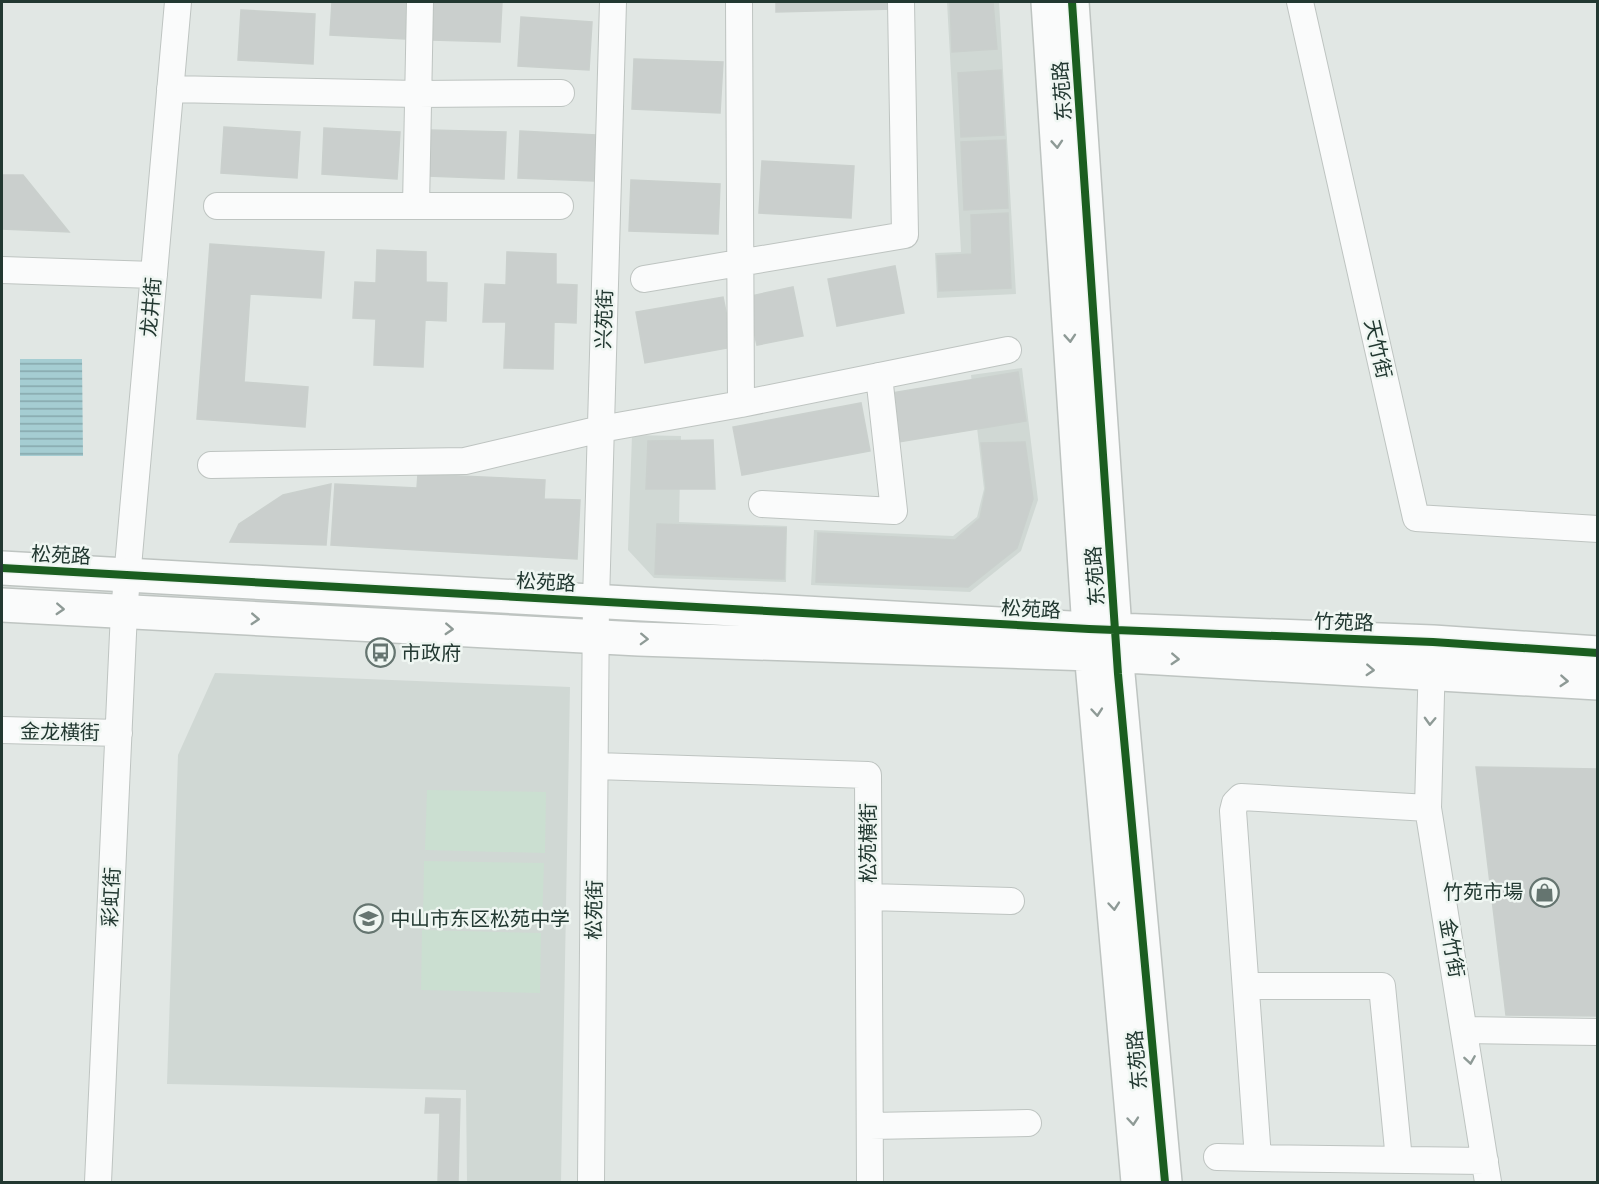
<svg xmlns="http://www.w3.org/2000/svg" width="1599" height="1184" viewBox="0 0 1599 1184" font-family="'PT Sans','Noto Sans SC',sans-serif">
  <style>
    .built { fill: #d0d8d4 }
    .pitch { fill: #cbdfd1 }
    .water { fill: url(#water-rules) }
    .building { fill: #cacfcd; stroke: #cad0cd; stroke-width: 1.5 }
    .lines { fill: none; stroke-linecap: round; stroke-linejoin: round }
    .street-casing { stroke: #bec4c1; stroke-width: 28 }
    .secondary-casing { stroke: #bec4c1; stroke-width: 36 }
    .street { stroke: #fafbfb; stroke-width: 26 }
    .secondary { stroke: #fafbfb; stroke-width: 33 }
    .cycleway-casing { stroke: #eff6f2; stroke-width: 11 }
    .cycleway { stroke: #1b5e20; stroke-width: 8 }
    .oneway { stroke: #8e9a96 }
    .labels { text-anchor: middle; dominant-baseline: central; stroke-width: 5; stroke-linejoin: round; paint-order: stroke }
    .street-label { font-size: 20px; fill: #223831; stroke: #eff6f2 }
    .poi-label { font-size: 20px; fill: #223831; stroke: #eff6f2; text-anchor: start }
  </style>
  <defs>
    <pattern id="water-rules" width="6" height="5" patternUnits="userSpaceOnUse" patternTransform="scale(1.5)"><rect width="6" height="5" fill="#a5cdd2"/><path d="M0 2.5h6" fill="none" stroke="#86a7ab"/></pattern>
  </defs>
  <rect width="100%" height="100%" fill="#e1e7e4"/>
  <path class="built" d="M947,2H999L1016,294L937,298L935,253L961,252Z
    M1022,368L1038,500L1021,551L970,592L811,585L814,530L953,536L977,517L984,489L971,375Z
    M632,435L681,436L679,522L787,526L786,582L654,578L628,550Z
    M215,673L570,687L561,1182H467L466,1090L167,1084L178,755Z"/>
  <path class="pitch" d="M427,790L546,792L545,853L425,850Z
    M424,861L544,863L542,924L423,921Z
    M422,930L541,933L540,993L421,990Z"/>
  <path class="water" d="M20,359H82L83,456H20Z"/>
  <path class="building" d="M332,2H406L405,39L330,35Z
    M433,2H502L500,42L432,40Z
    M776,2H894V9L776,12Z
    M950,2H993L997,49L952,52Z
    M241,10L315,14L313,64L238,60Z
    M521,17L592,22L589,70L518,66Z
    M634,59L723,62L720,113L632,109Z
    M1001,70L1004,135L961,137L958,73Z
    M224,127L300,132L297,178L221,173Z
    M324,128L400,132L397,179L322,174Z
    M430,130L506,132L504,179L428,176Z
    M520,131L596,135L594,181L518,178Z
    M1005,140L1008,208L964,210L961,142Z
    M762,161L854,166L851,218L759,213Z
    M2,175H23L69,232L2,229Z
    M631,180L720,184L718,234L629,231Z
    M1008,213L1011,288L939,291L937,256L972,254L971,215Z
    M210,244L324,252L321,298L250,294L244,382L308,387L305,427L197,419Z
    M377,250L426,252V282L447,283L446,321L425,320L423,367L374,365L376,319L353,318L355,282L376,283Z
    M507,252L556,254V284L577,285L576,323L554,322L553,369L504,368L506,322H483L485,284L506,285Z
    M895,266L904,313L837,326L828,279Z
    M793,287L803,336L757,345L746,297Z
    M723,297L733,347L645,363L636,312Z
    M1018,372L1026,421L899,442L891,393Z
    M861,403L870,451L742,475L733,427Z
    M713,440L715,489H646L648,441Z
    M1025,442L1033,499L1017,548L968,587L816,582L818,533L955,540L980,518L986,488L981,443Z
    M418,474L545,480L544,499L580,500L577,559L331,545L335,484L417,488Z
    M331,484L326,545L230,542L239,524L283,495Z
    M657,524L786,528L784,579L655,574Z
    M1476,767L1598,769V1016L1506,1015Z
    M426,1098L460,1099L458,1182H438L440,1113H425Z"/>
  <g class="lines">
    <defs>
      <path id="street" d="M739,2L741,404
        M1300,2L1416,518L1598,529
        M170,89L418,94L561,93
        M217,206H560
        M416,206L420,2
        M2,270L154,275
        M644,279L905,235L901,2
        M211,465L465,461L601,429L741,404L1008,350
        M762,504L894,511L879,376
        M1432,657L1428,808L1488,1182
        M2,730L119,733
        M596,766L868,775L870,1182
        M869,897L1011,901
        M1246,986H1382L1399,1160
        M1465,1030L1598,1032
        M870,1126L1028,1123
        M1217,1157L1258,1158L1233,811L1235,803L1241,797L1428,808
        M1258,1158L1485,1161
        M98,1182L124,612L178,2
        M591,1182L596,601L613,2"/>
      <path id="secondary" d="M1048,2L1089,629L1138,1182
        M1072,2L1118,674L1165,1182
        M2,568L1089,629L1433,642L1598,653
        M2,605L639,639L1091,654L1598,683"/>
    </defs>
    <use href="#street" class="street-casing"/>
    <use href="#secondary" class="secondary-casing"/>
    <use href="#street" class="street"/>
    <use href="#secondary" class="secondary"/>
    <defs>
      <path id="cycleway" d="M1072,2L1118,674L1165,1182
        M2,568L1089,629L1433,642L1598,653"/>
    </defs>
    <use href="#cycleway" class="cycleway-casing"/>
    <use href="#cycleway" class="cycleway"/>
  </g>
  <defs><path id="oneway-chevron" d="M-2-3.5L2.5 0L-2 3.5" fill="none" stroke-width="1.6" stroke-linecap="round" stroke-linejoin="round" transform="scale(1.5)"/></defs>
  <g class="oneway">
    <use href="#oneway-chevron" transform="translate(1057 144) rotate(86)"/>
    <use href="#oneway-chevron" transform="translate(1070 338) rotate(86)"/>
    <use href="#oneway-chevron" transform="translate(60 609) rotate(3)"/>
    <use href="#oneway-chevron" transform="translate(255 619) rotate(3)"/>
    <use href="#oneway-chevron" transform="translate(449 629) rotate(3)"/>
    <use href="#oneway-chevron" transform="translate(644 639) rotate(2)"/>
    <use href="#oneway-chevron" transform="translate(1175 659) rotate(3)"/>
    <use href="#oneway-chevron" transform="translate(1370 670) rotate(3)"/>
    <use href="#oneway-chevron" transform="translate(1564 681) rotate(4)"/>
    <use href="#oneway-chevron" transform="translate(1097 712) rotate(85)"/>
    <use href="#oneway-chevron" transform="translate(1430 721) rotate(92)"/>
    <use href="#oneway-chevron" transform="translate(1114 906) rotate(85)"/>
    <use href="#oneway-chevron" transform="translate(1470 1060) rotate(81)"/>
    <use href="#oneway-chevron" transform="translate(1133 1121) rotate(85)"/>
  </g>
  <defs>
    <symbol id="bus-ring" viewBox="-11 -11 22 22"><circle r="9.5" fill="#eff6f2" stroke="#657570" stroke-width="1.5"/><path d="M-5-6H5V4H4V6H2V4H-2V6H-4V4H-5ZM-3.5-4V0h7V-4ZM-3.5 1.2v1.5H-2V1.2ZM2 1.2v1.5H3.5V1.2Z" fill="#657570"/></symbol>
    <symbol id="shop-ring" viewBox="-11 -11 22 22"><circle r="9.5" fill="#eff6f2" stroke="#657570" stroke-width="1.5"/><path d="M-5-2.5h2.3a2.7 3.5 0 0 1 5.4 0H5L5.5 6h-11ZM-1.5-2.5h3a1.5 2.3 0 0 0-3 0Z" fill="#657570"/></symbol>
    <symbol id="school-ring" viewBox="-11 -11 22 22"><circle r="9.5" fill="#eff6f2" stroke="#657570" stroke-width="1.5"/><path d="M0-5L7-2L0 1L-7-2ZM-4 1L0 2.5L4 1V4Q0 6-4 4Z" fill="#657570"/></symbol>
  </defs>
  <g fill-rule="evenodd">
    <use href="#bus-ring" x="364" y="636" width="33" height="33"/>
    <use href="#shop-ring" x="1528" y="876" width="33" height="33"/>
    <use href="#school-ring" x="352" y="902" width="33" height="33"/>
  </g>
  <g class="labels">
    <g class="street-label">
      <text transform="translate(1062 91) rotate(-94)">东苑路</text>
      <text transform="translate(151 307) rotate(-85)">龙井街</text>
      <text transform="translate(604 319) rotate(-88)">兴苑街</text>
      <text transform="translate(1378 349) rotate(77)">天竹街</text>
      <text transform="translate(61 555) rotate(3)">松苑路</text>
      <text transform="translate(1095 576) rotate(-94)">东苑路</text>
      <text transform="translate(546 582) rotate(3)">松苑路</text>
      <text transform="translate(1031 609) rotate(3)">松苑路</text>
      <text transform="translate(1344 622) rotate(2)">竹苑路</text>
      <text transform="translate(60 732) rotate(1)">金龙横街</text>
      <text transform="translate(868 843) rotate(-90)">松苑横街</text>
      <text transform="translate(111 897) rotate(-87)">彩虹街</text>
      <text transform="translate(594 910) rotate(-89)">松苑街</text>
      <text transform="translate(1452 948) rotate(80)">金竹街</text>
      <text transform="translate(1137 1060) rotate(-95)">东苑路</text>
    </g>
    <g class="poi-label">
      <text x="401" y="653">市政府</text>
      <text x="1523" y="892" text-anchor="end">竹苑市場</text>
      <text x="390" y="919">中山市东区松苑中学</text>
    </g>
  </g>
  <rect width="1599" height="1184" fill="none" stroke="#223831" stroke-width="6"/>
</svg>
